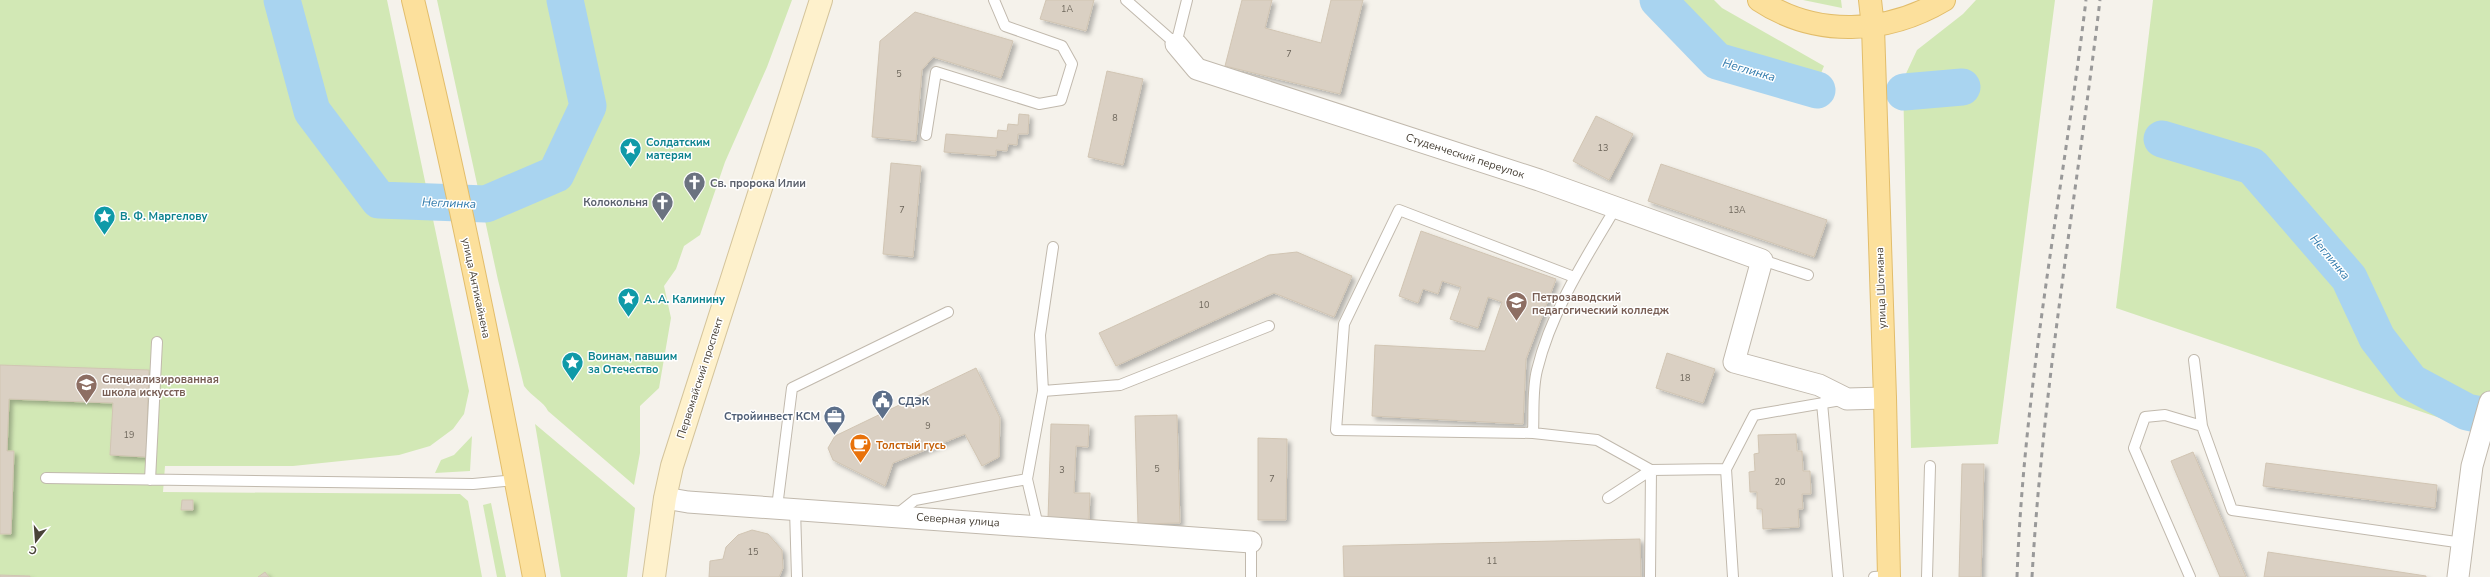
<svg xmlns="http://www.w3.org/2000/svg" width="2490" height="577" viewBox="0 0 2490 577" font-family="'Nunito Sans',sans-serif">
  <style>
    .green { fill: #d2e8b5 }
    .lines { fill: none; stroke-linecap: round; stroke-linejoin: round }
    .river { stroke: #a9d4f0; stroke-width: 37 }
    .building { fill: #dad0c3; stroke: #d1c5b3; filter: url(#shadow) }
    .lane-casing { stroke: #c1b9ad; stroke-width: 12 }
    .street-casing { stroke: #c1b9ad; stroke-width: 23 }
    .secondary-casing { stroke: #d4c49b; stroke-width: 24 }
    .primary-casing { stroke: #e2bd6b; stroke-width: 24 }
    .lane { stroke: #fff; stroke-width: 10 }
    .street { stroke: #fff; stroke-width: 21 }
    .secondary { stroke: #fef1cc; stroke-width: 22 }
    .primary { stroke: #fce09c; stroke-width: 22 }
    .rail { stroke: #999; stroke-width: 3; stroke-dasharray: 5 5; stroke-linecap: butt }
    .labels { text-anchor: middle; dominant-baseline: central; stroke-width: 3; stroke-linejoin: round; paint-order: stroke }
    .number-label { font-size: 9px; fill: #6d665b }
    .culture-label { font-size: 11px; font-weight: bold; fill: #0d838f; stroke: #fff; text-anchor: start }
    .street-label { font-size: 11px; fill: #494238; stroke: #fff }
    .worship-label { font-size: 11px; font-weight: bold; fill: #5b616d; stroke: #fff; text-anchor: start }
    .education-label { font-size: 11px; font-weight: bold; fill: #785e54; stroke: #fff; text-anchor: start }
    .service-label { font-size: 11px; font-weight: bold; fill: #4e5e75; stroke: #fff; text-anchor: start }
    .food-label { font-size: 11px; font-weight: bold; fill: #c56008; stroke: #fff; text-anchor: start }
    .water-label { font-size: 12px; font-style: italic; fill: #307aac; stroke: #fff }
  </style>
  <defs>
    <filter id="shadow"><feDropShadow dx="3.5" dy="3.5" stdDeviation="2" flood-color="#0004"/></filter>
  </defs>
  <rect width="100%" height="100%" fill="#f5f2eb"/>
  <path class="green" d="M0,0H387L469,391L464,414L453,429L430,446L399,455L293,466H165L163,492L460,494L468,501L482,577H0Z
    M437,0H792L767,67L725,162L700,235L684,246L676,269L664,286L671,318L659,388L640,406V453L634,485L548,411C544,402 532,397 524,386L498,280Z
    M1669,0H1714L1722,8L1824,66L1817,83L1725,57Z
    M1803,0H1841L1842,8Z
    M1976,0H2055L1998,444L1911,448L1903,80L1917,50L1963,14Z
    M2153,0H2490V435L2116,308Z
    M535,424L635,508L627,577H561Z
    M472,436L470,471L435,473L441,460L454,455Z
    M491,503L506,577H497L483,505Z"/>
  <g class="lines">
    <path class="river" d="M282,0L312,111L379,200L486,204L556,174L588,106L565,0
      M1658,0L1717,61L1817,90
      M1904,92L1962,87
      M2162,139L2252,166L2349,278L2377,338L2411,382L2467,412L2490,417"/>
  </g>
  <path class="building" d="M1046,0H1094L1086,31L1040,19Z
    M1242,0H1272L1265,28L1321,43L1331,0H1363L1340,94L1225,66Z
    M915,12L1013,41L1001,78L933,57L922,70L916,141L872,137L880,41Z
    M1107,71L1143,79L1123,165L1088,157Z
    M1019,114L1029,115L1028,134H1018L1017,145L1008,144L1007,151L996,150V156L944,152L946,134L997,138L998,130L1007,131L1008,124L1018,125Z
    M1596,116L1633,134L1609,180L1573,161Z
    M891,163L921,166L913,257L883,254Z
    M1661,164L1827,220L1814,257L1648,201Z
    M1421,231L1556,279L1526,359L1523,424L1372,416L1375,345L1485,351L1502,302L1488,297L1478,328L1450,319L1461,287L1442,281L1438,294L1423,289L1418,303L1399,296Z
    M1297,252L1352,276L1334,317L1274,293L1116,366L1099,333L1269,255Z
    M1667,353L1715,369L1703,403L1656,388Z
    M0,365L149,370L146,457L110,455L113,403L9,399L7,451H14L11,534H0Z
    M976,368L1000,418L999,457L982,466L965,434L893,463L885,486L833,460L828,448L835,436Z
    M1177,415L1180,523L1138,524L1135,416Z
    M1051,424L1089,425L1088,447L1076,446L1074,493H1090L1089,520L1048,519Z
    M1796,434L1797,451H1802L1803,471H1810L1811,494H1802L1803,509H1798L1799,527L1763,529L1762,509H1757V492H1750L1749,472L1755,471L1754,454L1759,453L1758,435Z
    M1258,438L1287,439L1286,520H1258Z
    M2193,452L2246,577H2220L2171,461Z
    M2266,463L2437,485L2435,508L2263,486Z
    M1962,464H1984L1981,577H1959Z
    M182,500H193V510H181Z
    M752,530L768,534L782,550L783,568L779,577H709L710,561L723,559L726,547L738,535Z
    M1640,539L1641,577H1344L1343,546Z
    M2268,552L2426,576V577H2264Z
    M265,572L269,577H258Z
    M0,575L30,576V577H0Z"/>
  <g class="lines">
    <defs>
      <path id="lane" d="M1126,0L1176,44L1187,0
        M926,135L936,72L1039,104L1061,100L1072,64L1062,46L1005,26L994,0
        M1762,260L1808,275
        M1574,277L1399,210L1344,324L1336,430L1533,433L1597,440L1651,470L1650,577
        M1043,391L1120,385L1269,326
        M1822,403L1838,577
        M2202,426L2232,510L2463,543
        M1533,433C1534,413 1532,390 1537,370C1551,312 1585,259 1615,209
        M46,478L473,484L516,480
        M150,480L157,342
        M1608,498L1651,470L1726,469
        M777,507L792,388L948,312
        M795,509L797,577
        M896,515L915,500L1027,479
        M1038,526L1027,479L1043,391L1040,335L1053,247
        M1251,577V542
        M1733,577L1726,469L1754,415L1841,400
        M1874,577L1889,576
        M1927,577L1930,466
        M2190,577L2134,448L2145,417L2165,415L2202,426L2194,360"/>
      <path id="street" d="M1176,44L1197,69L1539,180L1762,260L1734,362L1819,385L1847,399L1885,398
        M665,498L688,502L1251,542
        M2458,577L2472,466L2490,402"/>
      <path id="secondary" d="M654,577L665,498L672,466L821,0"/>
      <path id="primary" d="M413,0C459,191 498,384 534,577
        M1759,0C1816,38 1887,34 1944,0
        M1870,0L1873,27L1885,398L1889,577"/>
    </defs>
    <use href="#lane" class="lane-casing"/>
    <use href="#street" class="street-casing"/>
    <use href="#secondary" class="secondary-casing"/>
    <use href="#primary" class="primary-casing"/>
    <use href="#lane" class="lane"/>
    <use href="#street" class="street"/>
    <use href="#secondary" class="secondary"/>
    <use href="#primary" class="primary"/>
    <path class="rail" d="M2017,577C2024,383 2063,192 2086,0
      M2032,577C2043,384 2077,192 2100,0"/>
  </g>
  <defs>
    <symbol id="sight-pin" viewBox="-11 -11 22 30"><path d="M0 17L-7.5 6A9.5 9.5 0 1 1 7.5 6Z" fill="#0f9aa8" stroke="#fff"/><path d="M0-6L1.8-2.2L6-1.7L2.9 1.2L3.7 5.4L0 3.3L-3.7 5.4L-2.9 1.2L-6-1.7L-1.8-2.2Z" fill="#fff"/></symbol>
    <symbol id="church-pin" viewBox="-11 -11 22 30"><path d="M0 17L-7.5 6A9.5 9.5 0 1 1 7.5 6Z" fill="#6b7280" stroke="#fff"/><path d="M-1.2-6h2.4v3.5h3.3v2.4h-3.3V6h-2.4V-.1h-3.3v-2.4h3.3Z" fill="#fff"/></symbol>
    <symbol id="university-pin" viewBox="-11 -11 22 30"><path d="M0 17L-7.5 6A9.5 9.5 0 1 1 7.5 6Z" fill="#8d6e63" stroke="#fff"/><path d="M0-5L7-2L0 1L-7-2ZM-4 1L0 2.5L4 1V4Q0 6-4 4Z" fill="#fff"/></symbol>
    <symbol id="school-pin" viewBox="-11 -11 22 30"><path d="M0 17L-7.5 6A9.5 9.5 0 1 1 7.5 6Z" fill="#8d6e63" stroke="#fff"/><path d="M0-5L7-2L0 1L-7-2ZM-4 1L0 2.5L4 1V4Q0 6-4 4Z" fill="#fff"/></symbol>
    <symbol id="civic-pin" viewBox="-11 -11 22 30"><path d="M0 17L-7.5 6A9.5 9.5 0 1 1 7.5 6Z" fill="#5c6f8a" stroke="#fff"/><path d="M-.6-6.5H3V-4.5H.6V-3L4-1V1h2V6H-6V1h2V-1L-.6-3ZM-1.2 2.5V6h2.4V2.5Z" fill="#fff"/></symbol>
    <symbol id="office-pin" viewBox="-11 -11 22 30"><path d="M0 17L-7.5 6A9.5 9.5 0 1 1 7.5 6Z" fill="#5c6f8a" stroke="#fff"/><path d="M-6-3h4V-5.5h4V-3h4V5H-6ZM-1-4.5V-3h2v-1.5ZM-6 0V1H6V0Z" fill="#fff"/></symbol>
    <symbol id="cafe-pin" viewBox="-11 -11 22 30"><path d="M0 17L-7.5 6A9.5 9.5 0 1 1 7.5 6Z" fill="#e8710a" stroke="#fff"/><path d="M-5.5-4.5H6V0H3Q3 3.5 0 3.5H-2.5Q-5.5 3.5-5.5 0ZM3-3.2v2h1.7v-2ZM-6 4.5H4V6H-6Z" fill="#fff"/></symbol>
  </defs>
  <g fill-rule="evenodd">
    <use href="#sight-pin" x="618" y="136" width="25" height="34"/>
    <use href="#church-pin" x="682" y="170" width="25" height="34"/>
    <use href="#church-pin" x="650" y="190" width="25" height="34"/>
    <use href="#sight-pin" x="92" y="204" width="25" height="34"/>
    <use href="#sight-pin" x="616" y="286" width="25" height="34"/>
    <use href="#university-pin" x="1504" y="290" width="25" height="34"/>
    <use href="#sight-pin" x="560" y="350" width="25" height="34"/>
    <use href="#school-pin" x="74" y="372" width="25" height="34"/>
    <use href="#civic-pin" x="870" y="388" width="25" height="34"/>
    <use href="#office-pin" x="822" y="404" width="25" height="34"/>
    <use href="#cafe-pin" x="848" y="432" width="25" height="34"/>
  </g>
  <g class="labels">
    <g class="number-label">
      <text x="1067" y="9">1А</text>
      <text x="1289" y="54">7</text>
      <text x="899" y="74">5</text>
      <text x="1115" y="118">8</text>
      <text x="1603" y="148">13</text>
      <text x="902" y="210">7</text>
      <text x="1737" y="210">13А</text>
      <text x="1204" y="305">10</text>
      <text x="1685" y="378">18</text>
      <text x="928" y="426">9</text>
      <text x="129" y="435">19</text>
      <text x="1157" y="469">5</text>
      <text x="1062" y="470">3</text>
      <text x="1272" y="479">7</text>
      <text x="1780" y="482">20</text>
      <text x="753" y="552">15</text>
      <text x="1492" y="561">11</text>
    </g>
    <g class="culture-label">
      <text x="646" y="142">Солдатским<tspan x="646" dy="13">матерям</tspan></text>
      <text x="120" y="216">В. Ф. Маргелову</text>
      <text x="644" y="299">А. А. Калинину</text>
      <text x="588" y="356">Воинам, павшим<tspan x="588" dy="13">за Отечество</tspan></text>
    </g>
    <g class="street-label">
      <text transform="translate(1465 156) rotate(18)">Студенческий переулок</text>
      <text transform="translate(476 288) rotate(78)">улица Антикайнена</text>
      <text transform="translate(1881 288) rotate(-92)">улица Шотмана</text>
      <text transform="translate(700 378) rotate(-72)">Первомайский проспект</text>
      <text transform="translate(958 520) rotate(4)">Северная улица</text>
    </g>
    <g class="worship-label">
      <text x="710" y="183">Св. пророка Илии</text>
      <text x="648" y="202" text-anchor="end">Колокольня</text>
    </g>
    <g class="education-label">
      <text x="1532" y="297">Петрозаводский<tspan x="1532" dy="13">педагогический колледж</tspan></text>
      <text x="102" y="379">Специализированная<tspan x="102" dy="13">школа искусств</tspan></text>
    </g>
    <g class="service-label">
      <text x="898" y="401">СДЭК</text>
      <text x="820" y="416" text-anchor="end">Стройинвест КСМ</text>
    </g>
    <g class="food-label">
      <text x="876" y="445">Толстый гусь</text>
    </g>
    <g class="water-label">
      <text transform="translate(1749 70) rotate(16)">Неглинка</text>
      <text transform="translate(449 203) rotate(2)">Неглинка</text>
      <text transform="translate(2330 257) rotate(50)">Неглинка</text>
    </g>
  </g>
  <g transform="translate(36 541) rotate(197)" stroke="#ffffff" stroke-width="3" paint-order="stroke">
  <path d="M0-3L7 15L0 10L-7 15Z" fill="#494238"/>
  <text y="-6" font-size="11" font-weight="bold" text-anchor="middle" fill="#494238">С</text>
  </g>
</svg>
